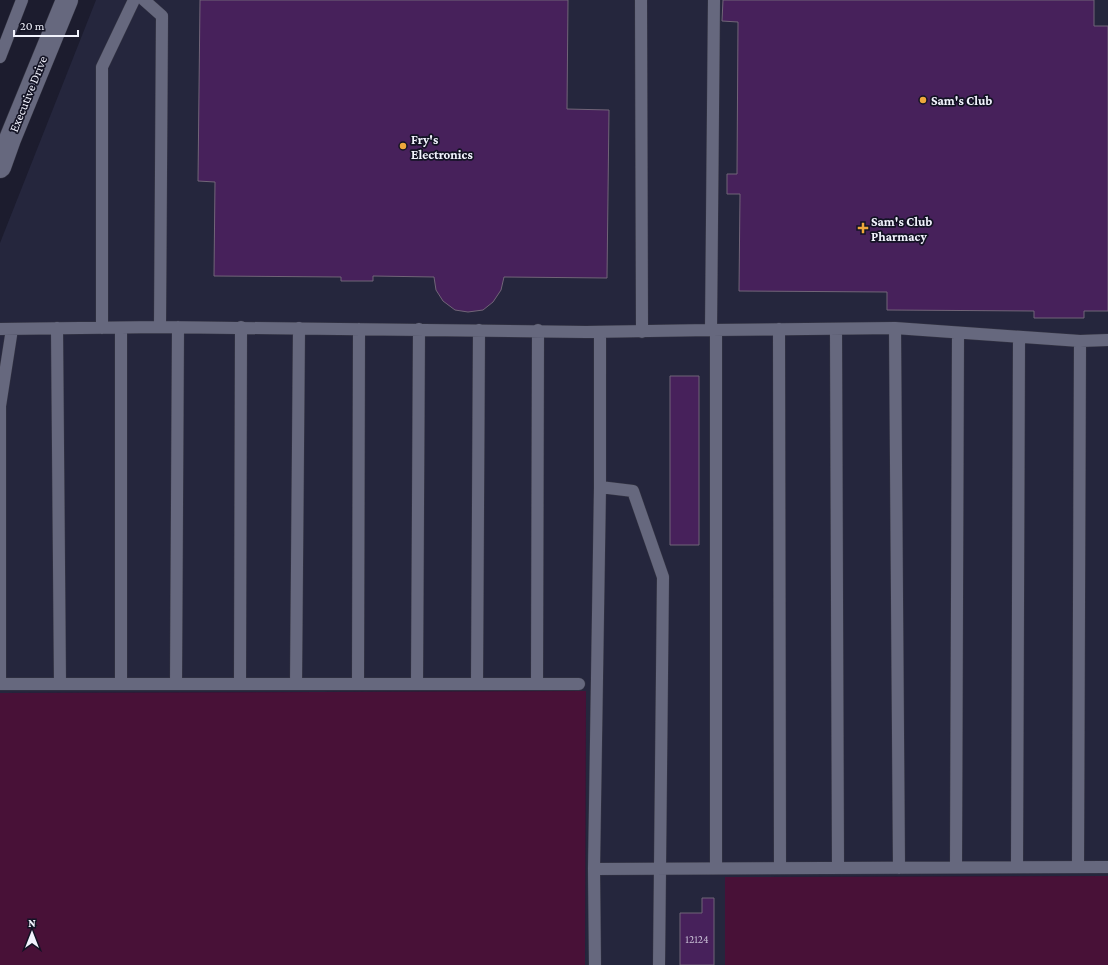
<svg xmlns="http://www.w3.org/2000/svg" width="1108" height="965" viewBox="0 0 1108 965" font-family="'Crimson Pro',serif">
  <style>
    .built { fill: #25263d }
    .green { fill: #481137 }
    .building { fill: #47215b; stroke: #716578 }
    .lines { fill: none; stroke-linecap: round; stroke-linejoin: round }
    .service-casing { stroke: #363644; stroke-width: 13 }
    .tertiary-casing { stroke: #363644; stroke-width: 23 }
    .service { stroke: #66687e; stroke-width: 12 }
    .tertiary { stroke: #66687e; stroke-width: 22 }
    .poi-dot { fill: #eea83c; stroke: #131324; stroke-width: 1.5 }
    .labels { text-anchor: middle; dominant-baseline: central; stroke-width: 3.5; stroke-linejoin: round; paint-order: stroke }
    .number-label { font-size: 11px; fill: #c7bed4 }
    .street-label { font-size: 13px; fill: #f2f3fd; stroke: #131324 }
    .poi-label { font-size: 13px; font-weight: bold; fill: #f2f3fd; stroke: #131324; text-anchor: start }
  </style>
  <rect width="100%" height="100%" fill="#1c1c2e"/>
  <path class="built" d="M96,0H1108V876L725,877V965H585L586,691L0,693V243Z"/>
  <path class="green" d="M586,691L585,965H0V693Z
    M1108,876V965H725V877Z"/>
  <path class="building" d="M200,0H568L567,109L609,110L607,278L504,277L501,290L493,302L483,310L468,312L455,310L443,301L436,290L434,277L373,276V281H341V277L214,276L215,182L198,181Z
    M723,0H1094V26H1108V311H1084V318H1034V311L887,310V292L739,291L740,194H727V174H737L738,22L722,21Z
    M670,376H699V545H670Z
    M702,898H714V965H680V913H702Z"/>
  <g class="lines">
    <defs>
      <path id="service" d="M144,0L162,16L160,327
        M641,0L642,332
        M0,57L22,0
        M57,328L60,684
        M102,328V67L134,0
        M121,328V684
        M895,328L899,868
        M0,329L160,327L586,332L711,330L714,0
        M779,329L780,868
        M836,329L838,868
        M711,330L895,328L1080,341L1108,340
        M600,487L633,491L663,577L659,965
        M0,684H579
        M0,684V406L12,329
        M176,684L178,327
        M240,684L241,327
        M296,684L299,328
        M358,684L359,329
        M417,684L419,329
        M477,684L479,330
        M537,684L538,330
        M956,867L958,333
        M1017,867L1019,337
        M1078,867L1080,341
        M716,868V330
        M594,869L1108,867
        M595,965L594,869L600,487V332"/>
      <path id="tertiary" d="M0,167L10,139L67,0"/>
    </defs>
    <use href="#service" class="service-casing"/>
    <use href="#tertiary" class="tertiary-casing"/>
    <use href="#service" class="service"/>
    <use href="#tertiary" class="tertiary"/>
  </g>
  <g class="poi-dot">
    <circle cx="923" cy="100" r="4"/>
    <circle cx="403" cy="146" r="4"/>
    <path d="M861 222h4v4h4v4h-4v4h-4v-4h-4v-4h4z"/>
  </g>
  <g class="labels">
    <g class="number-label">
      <text x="697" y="939">12124</text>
    </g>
    <g class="street-label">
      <text transform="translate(28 94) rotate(-68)">Executive Drive</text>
    </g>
    <g class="poi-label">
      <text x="931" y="100">Sam's Club</text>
      <text x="411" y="139">Fry's<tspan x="411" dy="15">Electronics</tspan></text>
      <text x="871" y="221">Sam's Club<tspan x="871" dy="15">Pharmacy</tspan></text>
    </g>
  </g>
  <g transform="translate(32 933)" stroke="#131324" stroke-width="3" paint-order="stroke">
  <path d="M0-3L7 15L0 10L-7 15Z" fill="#f2f3fd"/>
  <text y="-6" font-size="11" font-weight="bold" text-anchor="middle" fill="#f2f3fd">N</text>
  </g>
  <path d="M14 30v6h64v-6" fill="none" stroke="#f2f3fd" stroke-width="2"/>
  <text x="20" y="30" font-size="12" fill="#f2f3fd" stroke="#131324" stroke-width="3" paint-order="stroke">20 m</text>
</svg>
